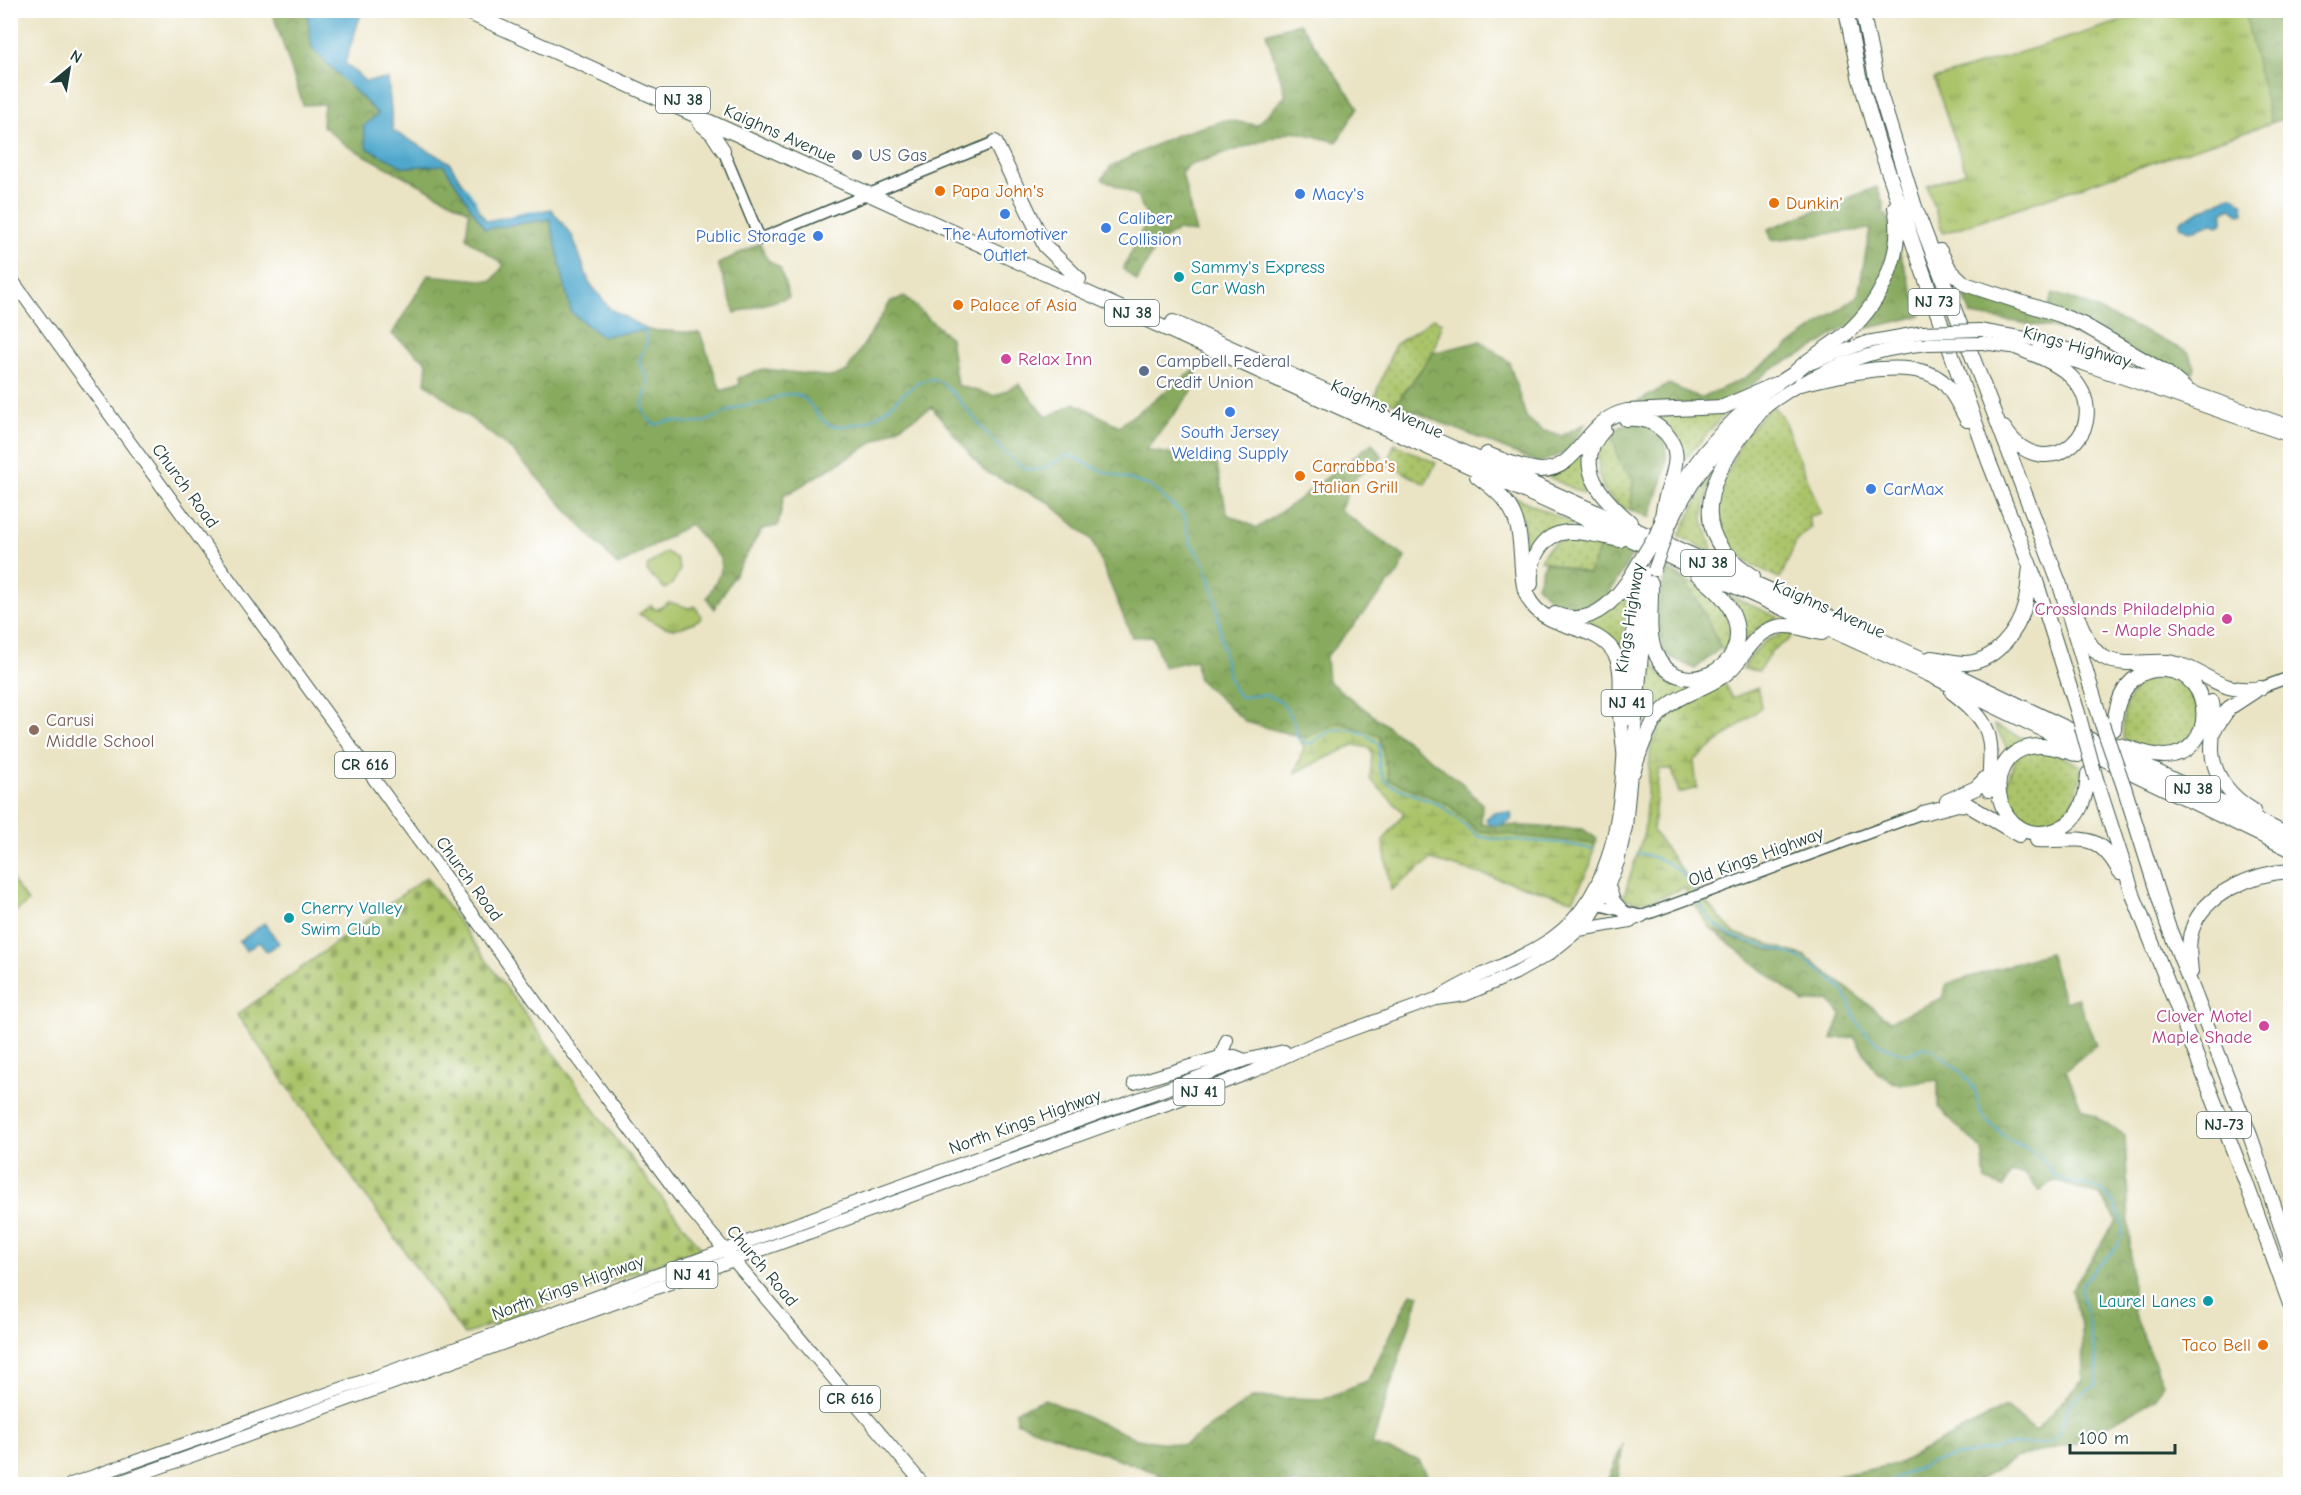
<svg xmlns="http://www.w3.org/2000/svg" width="2301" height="1495" viewBox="0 0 2301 1495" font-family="'Comic Neue',sans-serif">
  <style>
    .grass { fill: url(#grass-dots); stroke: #65804f; stroke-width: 1.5 }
    .forest { fill: url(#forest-crowns); stroke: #547449; stroke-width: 1.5 }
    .wetland { fill: url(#wetland-marsh); stroke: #65804f; stroke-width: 1.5 }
    .cemetery { fill: url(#cemetery-stones); stroke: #65804f; stroke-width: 1.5 }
    .park { fill: url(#park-tufts); stroke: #65804f; stroke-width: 1.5 }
    .pitch { fill: #abc46a; stroke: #65804f; stroke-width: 1.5 }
    .water { fill: #4fa8cc; stroke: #377280; stroke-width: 1.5 }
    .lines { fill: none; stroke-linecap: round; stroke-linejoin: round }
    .stream { stroke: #4fa8cc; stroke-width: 2 }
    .tertiary-casing { stroke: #3d564a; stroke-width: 13 }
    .secondary-casing { stroke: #3d564a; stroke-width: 14 }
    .primary-casing { stroke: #3d564a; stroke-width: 14 }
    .trunk-casing { stroke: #3d564a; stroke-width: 16 }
    .tertiary { stroke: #fff; stroke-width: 10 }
    .secondary { stroke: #fff; stroke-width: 12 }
    .primary { stroke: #fff; stroke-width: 12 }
    .trunk { stroke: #fff; stroke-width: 14 }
    .secondary-bridge-casing { stroke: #3d564a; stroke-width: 14; stroke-linecap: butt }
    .primary-bridge-casing { stroke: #3d564a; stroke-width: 14; stroke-linecap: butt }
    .trunk-bridge-casing { stroke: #3d564a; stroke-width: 16; stroke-linecap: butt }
    .secondary-bridge { stroke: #fff; stroke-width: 12 }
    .primary-bridge { stroke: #fff; stroke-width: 12 }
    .trunk-bridge { stroke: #fff; stroke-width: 14 }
    .service-dot { fill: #5c6f8a; stroke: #fff; stroke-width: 2 }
    .food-dot { fill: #e8710a; stroke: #fff; stroke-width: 2 }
    .shop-dot { fill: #3f7fe0; stroke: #fff; stroke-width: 2 }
    .culture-dot { fill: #0f9aa8; stroke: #fff; stroke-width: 2 }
    .hotel-dot { fill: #d1479c; stroke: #fff; stroke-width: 2 }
    .education-dot { fill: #8d6e63; stroke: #fff; stroke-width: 2 }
    .labels { text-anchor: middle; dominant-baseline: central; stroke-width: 4.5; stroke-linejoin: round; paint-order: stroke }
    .shield { fill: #fff; stroke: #627771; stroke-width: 1.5 }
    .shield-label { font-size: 16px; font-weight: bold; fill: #1f3d34 }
    .street-label { font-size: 18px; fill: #1f3d34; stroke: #fff }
    .service-label { font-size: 18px; fill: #4e5e75; stroke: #fff; text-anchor: start }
    .food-label { font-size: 18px; fill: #c56008; stroke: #fff; text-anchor: start }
    .shop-label { font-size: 18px; fill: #366cbe; stroke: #fff; text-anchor: start }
    .culture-label { font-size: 18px; fill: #0d838f; stroke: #fff; text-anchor: start }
    .hotel-label { font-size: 18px; fill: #b23c85; stroke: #fff; text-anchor: end }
    .education-label { font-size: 18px; fill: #785e54; stroke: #fff; text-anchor: start }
  </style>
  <defs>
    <pattern id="grass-dots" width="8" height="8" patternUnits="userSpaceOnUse" patternTransform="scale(1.5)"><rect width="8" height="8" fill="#abc46a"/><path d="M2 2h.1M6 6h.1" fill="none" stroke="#8ba058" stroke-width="1.8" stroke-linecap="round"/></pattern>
    <pattern id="forest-crowns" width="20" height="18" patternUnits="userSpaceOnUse" patternTransform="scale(1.5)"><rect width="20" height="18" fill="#88aa5e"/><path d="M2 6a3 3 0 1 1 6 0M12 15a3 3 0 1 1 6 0" fill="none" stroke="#6f8c4e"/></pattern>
    <pattern id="wetland-marsh" width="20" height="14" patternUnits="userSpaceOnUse" patternTransform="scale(1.5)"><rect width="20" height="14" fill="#abc46a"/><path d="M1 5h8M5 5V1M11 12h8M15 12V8" fill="none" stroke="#8ba058"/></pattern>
    <pattern id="cemetery-stones" width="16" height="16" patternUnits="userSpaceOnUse" patternTransform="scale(1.5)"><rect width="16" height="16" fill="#abc46a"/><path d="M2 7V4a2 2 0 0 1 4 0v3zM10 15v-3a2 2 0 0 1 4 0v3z" fill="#8ba058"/></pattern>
    <pattern id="park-tufts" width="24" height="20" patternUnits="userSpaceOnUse" patternTransform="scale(1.5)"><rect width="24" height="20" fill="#abc46a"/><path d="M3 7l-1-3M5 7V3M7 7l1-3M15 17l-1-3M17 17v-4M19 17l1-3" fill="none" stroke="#8ba058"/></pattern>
  </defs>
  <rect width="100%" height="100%" fill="#fff"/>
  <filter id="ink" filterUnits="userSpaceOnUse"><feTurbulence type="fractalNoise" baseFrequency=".0167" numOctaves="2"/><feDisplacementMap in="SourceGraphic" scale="12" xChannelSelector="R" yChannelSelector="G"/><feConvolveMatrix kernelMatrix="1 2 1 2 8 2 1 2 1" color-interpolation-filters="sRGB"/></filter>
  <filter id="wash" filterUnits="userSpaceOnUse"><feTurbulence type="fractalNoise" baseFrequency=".008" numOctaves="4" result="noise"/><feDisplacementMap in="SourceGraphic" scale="24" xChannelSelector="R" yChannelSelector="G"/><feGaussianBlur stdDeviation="1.35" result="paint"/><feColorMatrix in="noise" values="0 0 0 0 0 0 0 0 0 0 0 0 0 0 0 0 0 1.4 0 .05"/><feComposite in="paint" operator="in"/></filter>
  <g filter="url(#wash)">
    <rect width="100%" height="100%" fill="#eae4c5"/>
    <path class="grass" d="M1434,318L1442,323L1433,353L1396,404L1374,398L1395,345Z
      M1772,405L1783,418L1821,513L1808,517L1811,527L1796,542L1780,579L1740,558L1720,531L1718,494L1742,439Z
      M1726,412L1684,460L1676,434L1652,417Z
      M1611,431L1620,463L1633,477L1631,510L1619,506L1604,491L1599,475L1598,453Z
      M1394,444L1436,463L1425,484L1388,464Z
      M1586,450L1584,476L1595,499L1544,475Z
      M1710,477L1703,519L1713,553L1679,536Z
      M1511,495L1576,525L1547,530L1526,555L1523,521Z
      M1576,539L1602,542L1589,574L1540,560C1551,542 1555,541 1576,539Z
      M1675,573C1713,595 1741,607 1725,657L1700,604Z
      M1628,590L1621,652L1580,623Z
      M1728,595L1778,617L1761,626L1745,641L1736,607Z
      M1794,632L1789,640L1772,650L1759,671L1743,669C1760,643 1763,638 1794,632Z
      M1650,661L1669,682L1703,684L1647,723Z
      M2172,675L2194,690L2200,725L2183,747L2154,752L2123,739L2124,710L2137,683Z
      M1994,725L2080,765L2082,771L2070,816L2026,824L2002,794L2015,761Z"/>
    <path class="forest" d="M272,11H307L312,48L378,114L404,167L444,165L485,229L551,219L571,312L601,336L648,330L700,333L721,391L739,385L738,378L764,369L832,377L847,371L891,301L905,297L950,338L957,385L995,396L1019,384L1047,417L1075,403L1119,426L1197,368L1193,390L1146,450L1216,461L1227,514L1257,528L1295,502L1372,443L1383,457L1354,479L1340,510L1405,557L1399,572L1326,657L1328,681L1462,783L1482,804L1481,824L1583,829L1597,839L1595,844L1477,831L1448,804L1389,780L1379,735L1339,723L1304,738L1246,722L1198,679L1196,660L1163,667L1153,636L1132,637L1092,540L1048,502L984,471L932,407L784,496L778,526L762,529L714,609L707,598L721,571L720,558L690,524L618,566L513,451L425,383L427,362L392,334L428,275L492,281L504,265L466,238L469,211L347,146L322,125L324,104L303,105Z
      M2244,11H2290V117L2271,123Z
      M1299,23L1358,107L1337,142L1293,131L1187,166L1182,173L1196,233L1178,230L1156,245L1137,281L1123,269L1148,218L1136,195L1102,179L1111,166L1176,135L1226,120L1257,125L1286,95L1266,33Z
      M1877,187L1883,203V214L1887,215L1921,316L1856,331L1847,326L1810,350L1771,369L1730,403L1627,408L1669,384L1700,398L1743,379L1858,296L1870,229L1772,240L1768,229Z
      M760,243L767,259L780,268L789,297L735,313L718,264Z
      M1961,286L2047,312L2053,293L2083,303L2188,352L2195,367L2192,375L2054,328L1971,315Z
      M1481,341L1509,362L1526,417L1541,430L1561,436L1586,423L1569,451L1539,463L1396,404L1433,353Z
      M1629,423L1648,425L1665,441L1667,466L1650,518L1631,510L1633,477L1620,463L1611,431Z
      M1602,542L1635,551L1608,595L1583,612L1556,605L1537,585L1545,562L1589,574Z
      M1667,569C1693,581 1709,624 1720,648L1695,669L1663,653L1657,610Z
      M1711,929L1760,948L1805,956L1890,1021L1942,998L1947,984L2049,953L2065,1002L2078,998L2096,1045L2066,1070L2081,1108L2125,1135L2133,1311L2163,1383L2155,1399L2076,1443L2015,1458L1973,1484H1796L1897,1464L2006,1407L2035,1431L2083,1379L2082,1328L2071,1290L2117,1220L2100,1195L2054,1181L2039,1191L2025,1174L2011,1173L2004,1187L1986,1181L1982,1150L1938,1107V1080L1899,1085L1878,1074L1854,1037L1832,1039L1841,1015L1829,1000L1804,1003Z
      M1411,1293L1419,1295L1372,1445L1419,1460L1432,1484H1158L1153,1480L1160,1474L1016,1422L1015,1411L1045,1399L1137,1439L1184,1445L1253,1397L1324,1399L1368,1380Z
      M1623,1444L1617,1484H1606Z"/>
    <path class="wetland" d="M1723,681L1732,698L1758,688L1761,708L1694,761L1697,788L1679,793L1672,769H1659L1653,831L1701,897L1734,933L1805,956L1760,948L1711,929L1684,888L1642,904L1623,898L1644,833L1651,744L1666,715Z
      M1339,723L1379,735L1389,780L1448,804L1477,831L1595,844L1590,866L1573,900L1431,860L1391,890L1383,841L1404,813L1370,779L1372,754L1370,748L1354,745L1295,773L1304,747L1297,736L1305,738Z"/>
    <path class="cemetery" d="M426,877L616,1139L701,1248L464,1335L237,1015Z"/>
    <path class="park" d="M2154,11H2244L2271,123L1943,233L1927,186L1966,172L1934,79Z
      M669,602L689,608L695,606L702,618C672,635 666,629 639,614L651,605L656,610Z
      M10,877L28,902L11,915H10Z"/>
    <path class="pitch" d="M666,552L676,558L680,570L672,584L665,589L647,571L648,565Z"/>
    <path class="water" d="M307,11H362L345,63L365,81L388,79L393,131L449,162L486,221L551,209L573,237L589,282L610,309L648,330L601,336L571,312L550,219L485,229L444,165L404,167L367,148L363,127L378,114L312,48Z
      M2234,196L2243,204L2244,213L2239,214L2231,208L2223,212V222L2218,225L2213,223L2190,231L2180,227V221L2228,197Z
      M1494,812L1511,813L1512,819L1502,825H1490L1486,819Z
      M264,923L279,943L267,952L259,942L246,951L239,942Z"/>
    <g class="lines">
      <path class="stream" d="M340,76L351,86
        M464,186L475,200L476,207
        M510,217L521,213L540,212
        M643,329C652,342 642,349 639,362L649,382C644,400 636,410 655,425C660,424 664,422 668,421C682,420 689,426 704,422C718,418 729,409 742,406C750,404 757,405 765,402C773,399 781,394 791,394C812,394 814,421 833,426C841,427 852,425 860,423C887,419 909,378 933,379C955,381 1000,466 1033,470C1049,471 1056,457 1070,455L1102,471L1150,486L1184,515L1191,544L1205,564L1215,596L1226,668L1234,690L1241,697L1265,695L1281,701L1294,722L1298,739L1310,744C1329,730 1340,723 1364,734C1370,737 1375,739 1379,745V768L1385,780L1391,785L1442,806L1478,836L1492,839L1562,843L1593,849
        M1638,853C1663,857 1686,871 1696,894
        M1698,899C1722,953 1771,937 1812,965C1821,972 1834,980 1841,988C1849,999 1851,1010 1857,1021C1868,1040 1888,1051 1909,1054L1924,1047C1939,1049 1969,1077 1975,1091C1978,1099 1978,1110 1984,1117C1991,1125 2005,1138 2016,1143C2025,1147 2035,1152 2043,1159C2049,1164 2049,1173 2056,1177C2066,1184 2076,1183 2087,1185C2106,1189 2118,1205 2122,1223C2129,1253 2086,1265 2081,1291L2098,1367L2095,1386L2068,1404L2061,1429L2055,1440L2041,1444H2015L1931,1462L1898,1477L1888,1484"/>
    </g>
  </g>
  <g filter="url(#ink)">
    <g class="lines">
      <defs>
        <path id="tertiary" d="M723,150L760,239L995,142
          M2260,688L2290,677
          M1599,905L1642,916L1923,813"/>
        <path id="secondary" d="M1979,330L2037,340L2074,351L2290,426
          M2037,351L2083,364L2290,436
          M1812,363L1867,342L1923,332"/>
        <path id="primary" d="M10,277L556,1030L681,1198L923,1484
          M1983,343L2018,348
          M1666,509C1697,451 1740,406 1796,371
          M1670,525C1717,424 1816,354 1928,344
          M1626,720L1633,630L1645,566
          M1609,886L1614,901L1624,912
          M1579,930L1630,921L1642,916
          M1440,997C1472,976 1508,965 1541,945C1612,904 1620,818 1624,744
          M1220,1057L1227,1040
          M1134,1083L1220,1057L1235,1056L1245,1060
          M71,1484L451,1350L1245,1060L1284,1051
          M114,1484L1143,1112L1173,1102L1254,1071L1315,1043L1436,999L1465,995L1486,986L1516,973L1548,955L1579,930L1592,915L1606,892L1618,862L1626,827L1646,612"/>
        <path id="trunk" d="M463,10L1928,674L2290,849
          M1846,10L1859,76L1878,142L1989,462L2036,581L2078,713
          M1862,10L1878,87L1915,207L2060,585L2102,724
          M700,123L712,133L723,150
          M995,142L1045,246L1079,279
          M1940,251L1950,270L1965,284L2060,315L2084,325L2168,374L2188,391
          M1173,322L1923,659L2290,836
          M1796,371C1812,356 1831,346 1848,332C1881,302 1905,253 1895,207
          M1800,384C1836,376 1911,355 1942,381C1953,391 1960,407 1967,420
          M1626,419C1638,418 1651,420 1661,429C1684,447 1675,470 1667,493C1664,502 1663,512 1661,521
          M2004,428C2047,495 2123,422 2067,373C2053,361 2035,355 2018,348
          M1604,430C1570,465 1603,499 1630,522
          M1487,454C1503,460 1523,469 1541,470C1580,470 1585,419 1627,411L1723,407L1776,384
          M1477,476C1519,507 1519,520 1522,570C1523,582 1524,594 1532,604C1552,632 1600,623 1616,656C1624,673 1619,696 1620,715C1621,727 1623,739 1624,751
          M1753,576C1742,568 1730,561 1722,549C1688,502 1732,446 1762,410
          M1651,583C1652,605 1647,632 1655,652C1675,704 1756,670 1733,615C1726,597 1711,586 1697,574
          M1531,584C1529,559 1541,534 1568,532C1585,531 1604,537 1620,540
          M1555,614C1595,631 1622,593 1639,563
          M2078,618C2084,632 2089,648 2103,657C2123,668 2146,660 2168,662C2204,667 2218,696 2260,688
          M1931,658C1942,659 1953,663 1964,663C1994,663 2018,632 2025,605C2028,593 2028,580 2030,568
          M1952,692C1997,726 1991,739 1989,790
          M2212,702C2215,719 2212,734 2212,750C2213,777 2232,798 2254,811
          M2114,729C2115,708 2120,688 2138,676C2146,671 2155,669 2165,670C2216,674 2217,755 2164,756C2149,756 2134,749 2119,745
          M2214,730L2229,708L2255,691
          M2078,755C2065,751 2051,745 2038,746C1971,750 1997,857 2060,828C2081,819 2087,794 2088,774
          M1633,772C1640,752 1646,730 1660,714C1677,693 1707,690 1727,673C1744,659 1753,632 1777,627C1792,623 1807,631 1822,633
          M2096,779L2134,897L2245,1180L2290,1304
          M2124,787L2167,923L2251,1138L2290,1253
          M1947,801L1976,788L1990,774
          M1923,813L1958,804L1968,805L2019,835
          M2037,840C2079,842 2096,828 2120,872
          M2191,972C2190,958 2187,944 2192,930C2203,893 2255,873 2290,871"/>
      </defs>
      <use href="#tertiary" class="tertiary-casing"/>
      <use href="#secondary" class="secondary-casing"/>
      <use href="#primary" class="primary-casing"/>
      <use href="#trunk" class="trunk-casing"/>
      <use href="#tertiary" class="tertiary"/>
      <use href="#secondary" class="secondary"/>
      <use href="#primary" class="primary"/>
      <use href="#trunk" class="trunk"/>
      <defs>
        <path id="secondary-bridge" d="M1923,332L1979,330"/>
        <path id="primary-bridge" d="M1928,344L1983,343
          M1650,548L1661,521
          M1654,570L1670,525"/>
        <path id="trunk-bridge" d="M1639,563L1653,540
          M2078,713L2096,779
          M2102,724L2124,787"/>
      </defs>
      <use href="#secondary-bridge" class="secondary-bridge-casing"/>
      <use href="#primary-bridge" class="primary-bridge-casing"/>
      <use href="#trunk-bridge" class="trunk-bridge-casing"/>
      <use href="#secondary-bridge" class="secondary-bridge"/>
      <use href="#primary-bridge" class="primary-bridge"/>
      <use href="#trunk-bridge" class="trunk-bridge"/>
    </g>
  </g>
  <g class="service-dot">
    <circle cx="857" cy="155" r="6"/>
    <circle cx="1144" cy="371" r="6"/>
  </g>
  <g class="food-dot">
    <circle cx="940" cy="191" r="6"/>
    <circle cx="1774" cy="203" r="6"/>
    <circle cx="958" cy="305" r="6"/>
    <circle cx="1300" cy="476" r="6"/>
    <circle cx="2263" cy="1345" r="6"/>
  </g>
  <g class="shop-dot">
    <circle cx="1300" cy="194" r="6"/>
    <circle cx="1005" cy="214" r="6"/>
    <circle cx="1106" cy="228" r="6"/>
    <circle cx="818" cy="236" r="6"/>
    <circle cx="1230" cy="412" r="6"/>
    <circle cx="1871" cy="489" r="6"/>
  </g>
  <g class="culture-dot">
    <circle cx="1179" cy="277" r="6"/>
    <circle cx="289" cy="918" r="6"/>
    <circle cx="2208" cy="1301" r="6"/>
  </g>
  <g class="hotel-dot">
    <circle cx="1006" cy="359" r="6"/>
    <circle cx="2227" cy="619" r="6"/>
    <circle cx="2264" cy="1026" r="6"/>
  </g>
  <circle class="education-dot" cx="34" cy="730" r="6"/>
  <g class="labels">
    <g class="shield">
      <rect x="656" y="87" width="54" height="26" rx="4.5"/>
      <rect x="1908.5" y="289" width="51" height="26" rx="4.5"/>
      <rect x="1105" y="300" width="54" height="26" rx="4.5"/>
      <rect x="1681" y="550" width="54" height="26" rx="4.5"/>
      <rect x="1601.5" y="690" width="51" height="26" rx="4.5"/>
      <rect x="335" y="752" width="60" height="26" rx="4.5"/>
      <rect x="2166" y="776" width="54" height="26" rx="4.5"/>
      <rect x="1173.5" y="1079" width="51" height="26" rx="4.5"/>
      <rect x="2197" y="1112" width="54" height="26" rx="4.5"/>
      <rect x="666.5" y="1262" width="51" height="26" rx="4.5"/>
      <rect x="820" y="1386" width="60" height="26" rx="4.5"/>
    </g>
    <g class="shield-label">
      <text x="683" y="100">NJ 38</text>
      <text x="1934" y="302">NJ 73</text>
      <text x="1132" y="313">NJ 38</text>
      <text x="1708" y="563">NJ 38</text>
      <text x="1627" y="703">NJ 41</text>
      <text x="365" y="765">CR 616</text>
      <text x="2193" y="789">NJ 38</text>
      <text x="1199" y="1092">NJ 41</text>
      <text x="2224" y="1125">NJ-73</text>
      <text x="692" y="1275">NJ 41</text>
      <text x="850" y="1399">CR 616</text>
    </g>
    <g class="street-label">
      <text transform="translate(780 134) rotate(24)">Kaighns Avenue</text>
      <text transform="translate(2077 347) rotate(16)">Kings Highway</text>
      <text transform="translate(1387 409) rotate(24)">Kaighns Avenue</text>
      <text transform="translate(185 486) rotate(54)">Church Road</text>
      <text transform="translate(1829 609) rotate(24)">Kaighns Avenue</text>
      <text transform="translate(1630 618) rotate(-81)">Kings Highway</text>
      <text transform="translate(1756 857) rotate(-20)">Old Kings Highway</text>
      <text transform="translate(469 879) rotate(54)">Church Road</text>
      <text transform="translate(1025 1122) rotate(-20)">North Kings Highway</text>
      <text transform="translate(762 1266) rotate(50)">Church Road</text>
      <text transform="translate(568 1288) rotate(-20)">North Kings Highway</text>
    </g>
    <g class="service-label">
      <text x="869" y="155">US Gas</text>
      <text x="1156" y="361">Campbell Federal<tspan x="1156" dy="21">Credit Union</tspan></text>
    </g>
    <g class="food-label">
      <text x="952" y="191">Papa John's</text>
      <text x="1786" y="203">Dunkin'</text>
      <text x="970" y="305">Palace of Asia</text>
      <text x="1312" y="466">Carrabba's<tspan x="1312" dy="21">Italian Grill</tspan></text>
      <text x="2251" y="1345" text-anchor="end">Taco Bell</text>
    </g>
    <g class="shop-label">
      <text x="1312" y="194">Macy's</text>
      <text x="1118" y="218">Caliber<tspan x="1118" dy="21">Collision</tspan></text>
      <text x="1005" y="234" text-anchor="middle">The Automotiver<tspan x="1005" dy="21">Outlet</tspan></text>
      <text x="806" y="236" text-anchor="end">Public Storage</text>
      <text x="1230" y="432" text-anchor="middle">South Jersey<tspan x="1230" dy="21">Welding Supply</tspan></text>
      <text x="1883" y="489">CarMax</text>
    </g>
    <g class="culture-label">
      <text x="1191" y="267">Sammy's Express<tspan x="1191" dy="21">Car Wash</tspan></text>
      <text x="301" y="908">Cherry Valley<tspan x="301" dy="21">Swim Club</tspan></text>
      <text x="2196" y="1301" text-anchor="end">Laurel Lanes</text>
    </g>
    <g class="hotel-label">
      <text x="1018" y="359" text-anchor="start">Relax Inn</text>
      <text x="2215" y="609">Crosslands Philadelphia<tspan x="2215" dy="21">- Maple Shade</tspan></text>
      <text x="2252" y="1016">Clover Motel<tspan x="2252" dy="21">Maple Shade</tspan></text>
    </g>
    <g class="education-label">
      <text x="46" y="720">Carusi<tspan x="46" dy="21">Middle School</tspan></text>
    </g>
  </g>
  <rect width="2301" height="1495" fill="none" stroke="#fff" stroke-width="36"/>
  <g transform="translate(69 69) rotate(30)" stroke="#ffffff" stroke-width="4.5" paint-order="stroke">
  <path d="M0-4.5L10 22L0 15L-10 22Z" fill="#1f3d34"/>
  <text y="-9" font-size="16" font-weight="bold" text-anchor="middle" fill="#1f3d34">N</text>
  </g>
  <path d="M2070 1444v9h105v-9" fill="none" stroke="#1f3d34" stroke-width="3"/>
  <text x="2079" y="1444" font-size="18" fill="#1f3d34" stroke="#ffffff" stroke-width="4.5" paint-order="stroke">100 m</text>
</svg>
